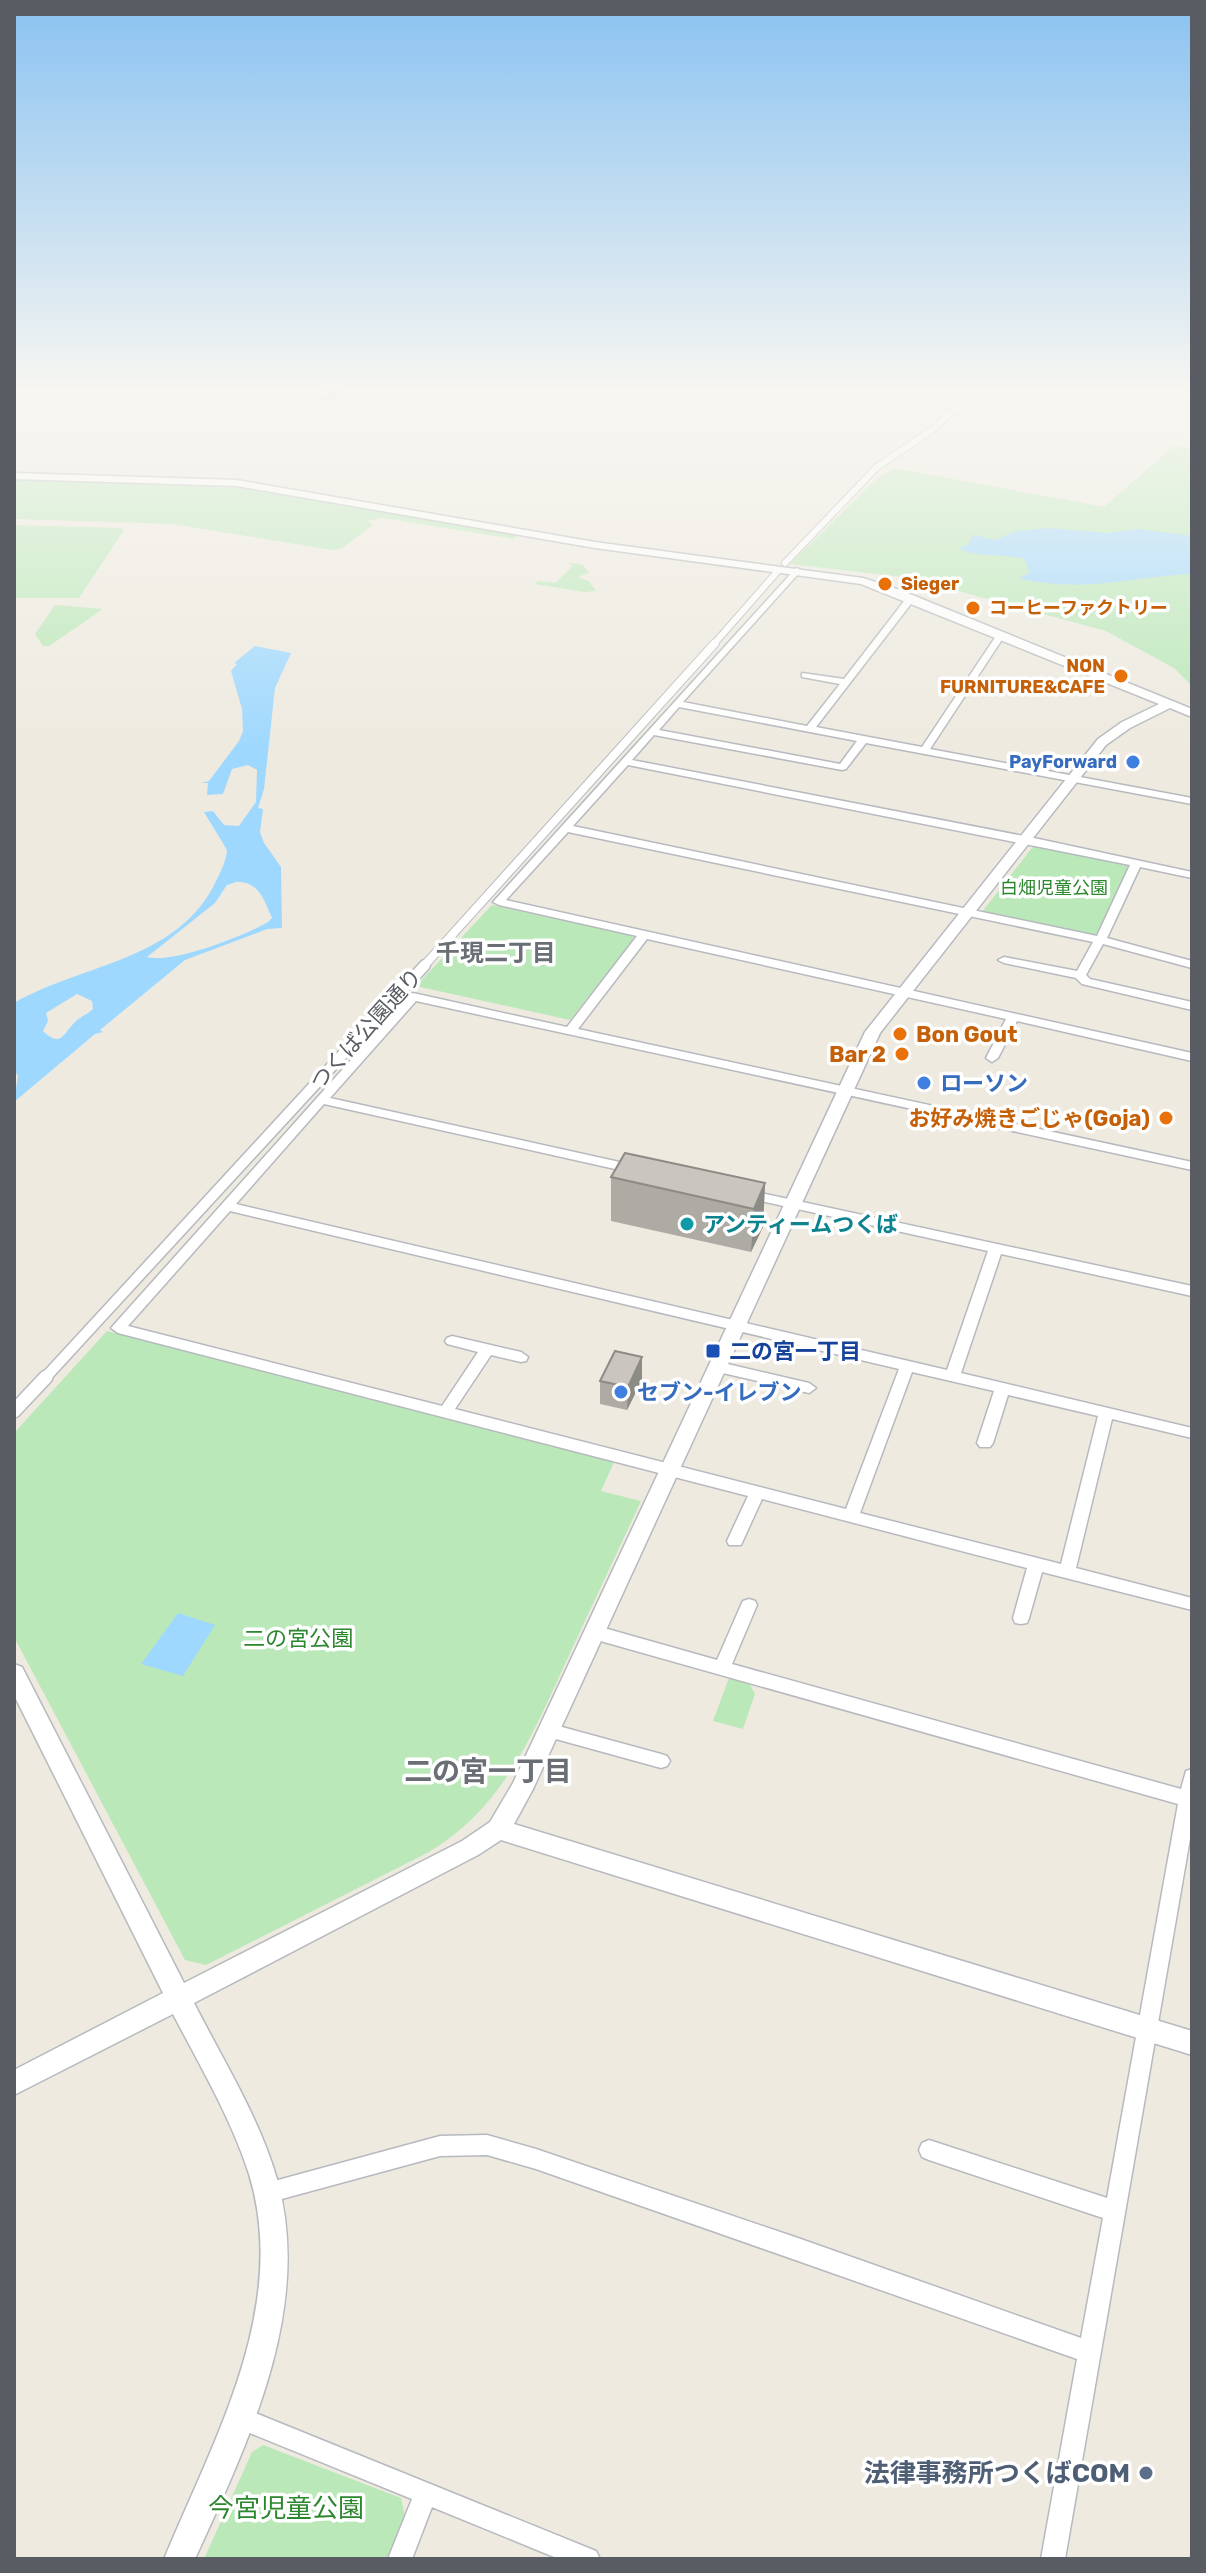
<svg xmlns="http://www.w3.org/2000/svg" width="1206" height="2573" viewBox="0 0 1206 2573" font-family="Rubik,'Noto Sans JP',sans-serif">
  <style>
    .green { fill: #bae8b9 }
    .water { fill: #9ed8ff; fill-rule: evenodd }
    .lines { fill: none; stroke-linecap: round; stroke-linejoin: round }
    .pedestrian-far3-casing { stroke: #b6b9be; stroke-width: 8 }
    .pedestrian-far2-casing { stroke: #b6b9be; stroke-width: 10 }
    .pedestrian-far1-casing { stroke: #b6b9be; stroke-width: 13 }
    .pedestrian-casing { stroke: #b6b9be; stroke-width: 16 }
    .minor-casing { stroke: #b6b9be; stroke-width: 3 }
    .tertiary-casing { stroke: #b6b9be; stroke-width: 3 }
    .pedestrian-far3 { stroke: #fff; stroke-width: 6 }
    .pedestrian-far2 { stroke: #fff; stroke-width: 8 }
    .pedestrian-far1 { stroke: #fff; stroke-width: 10 }
    .pedestrian { stroke: #fff; stroke-width: 13 }
    .minor { fill: #fff; fill-rule: evenodd }
    .tertiary { fill: #fff; fill-rule: evenodd }
    .wall { fill: #aeaaa4 }
    .shaded-wall { fill: #8d8b86 }
    .building { fill: #cac6bf; stroke: #8d8b86; stroke-width: 2 }
    .food-dot { fill: #e8710a; stroke: #fff; stroke-width: 3 }
    .shop-dot { fill: #3f7fe0; stroke: #fff; stroke-width: 3 }
    .culture-dot { fill: #0f9aa8; stroke: #fff; stroke-width: 3 }
    .transit-dot { fill: #1a4fb4; stroke: #fff; stroke-width: 3 }
    .service-dot { fill: #5c6f8a; stroke: #fff; stroke-width: 3 }
    .labels { text-anchor: middle; dominant-baseline: central; stroke-width: 7; stroke-linejoin: round; paint-order: stroke }
    .far-food-label { font-size: 18px; font-weight: bold; fill: #c56008; stroke: #fff; text-anchor: start }
    .far-shop-label { font-size: 18px; font-weight: bold; fill: #366cbe; stroke: #fff; text-anchor: end }
    .far-park-label { font-size: 18px; fill: #2c872e; stroke: #fff }
    .street-label { font-size: 22px; fill: #595d63; stroke: #fff }
    .food-label { font-size: 22px; font-weight: bold; fill: #c56008; stroke: #fff; text-anchor: end }
    .shop-label { font-size: 22px; font-weight: bold; fill: #366cbe; stroke: #fff; text-anchor: start }
    .culture-label { font-size: 22px; font-weight: bold; fill: #0d838f; stroke: #fff; text-anchor: start }
    .transit-label { font-size: 22px; font-weight: bold; fill: #164399; stroke: #fff; text-anchor: start }
    .park-label { font-size: 22px; fill: #2c872e; stroke: #fff }
    .neighbourhood-label { font-size: 24px; font-weight: bold; fill: #696f75; stroke: #fff }
    .near-service-label { font-size: 26px; font-weight: bold; fill: #4e5e75; stroke: #fff; text-anchor: end }
    .near-park-label { font-size: 26px; fill: #2c872e; stroke: #fff }
    .near-neighbourhood-label { font-size: 28px; font-weight: bold; fill: #696f75; stroke: #fff }
  </style>
  <rect width="100%" height="100%" fill="#eeeae0"/>
  <path class="green" d="M1174,446L1192,448V686L1174,668L1106,631L910,578L790,564L874,481L894,468L1104,507Z
    M14,479L239,488L518,535L514,539L383,518L367,521L373,525L342,548L332,550L173,524L14,519Z
    M14,525L122,528L124,530L79,598H14Z
    M569,563L583,565L589,573L577,577L589,581L596,591L584,592L535,584L538,581L555,583L573,566Z
    M55,605L103,609L49,646H43L35,634Z
    M1035,844L1126,863L1131,866L1099,933L1092,935L982,912Z
    M492,905L631,935L634,939L570,1020L416,986Z
    M107,1331L614,1462L601,1491L641,1501C618,1551 594,1601 571,1651C534,1730 507,1805 429,1852L206,1965L185,1960L14,1637V1433Z
    M729,1678L749,1683L755,1694L743,1729L713,1721Z
    M263,2445L401,2498L405,2516L388,2559H204L252,2452Z"/>
  <path class="water" d="M1050,528L1107,533L1139,529L1192,536V574C1128,577 1089,593 1022,579L1020,577L1030,573L1024,559C1006,553 973,558 959,548L967,545L974,535L996,540L1017,531Z
    M255,646L291,653L275,688L264,789L258,808L263,809L260,832L264,843L281,867L282,928L267,929L185,960L100,1030L103,1032L95,1034L14,1102L18,1076L14,1069V1003C83,963 180,961 217,879C222,869 226,861 227,850L204,812L213,811L224,825L239,826L256,802L257,770L248,765L232,769L223,794L207,795L208,783H201L209,781L239,741L243,731L242,709L231,671L237,664L234,663ZM236,882C259,881 264,900 272,918L268,922C244,936 173,964 147,957L215,903L227,885ZM77,994L92,1001L93,1009C88,1014 80,1017 75,1022C64,1032 62,1049 43,1031L48,1021L46,1013Z
    M178,1613L215,1625L183,1676L141,1664Z"/>
  <g class="lines">
    <defs>
      <path id="pedestrian-far3" d="M785,563L877,467L929,432L977,391
        M713,645L777,572"/>
      <path id="pedestrian-far2" d="M423,967L715,643"/>
      <path id="pedestrian-far1" d="M44,1379L425,965"/>
      <path id="pedestrian" d="M14,1411L46,1377"/>
      <path id="minor" d="M796,568L799,569V573L683,702L807,726L840,684L802,677V673L844,679L908,596H914V600L816,727L922,747L998,633L1001,632L1005,635L930,749L1192,798V804L866,743L846,769L842,770L654,735L632,760L1034,838L1192,872V878L1140,867L1107,938L1192,961V968L1103,944L1086,975L1090,979L1192,1002V1010L1082,984L1076,978L1004,963L998,960L1004,957L1077,971L1093,942L568,832L506,900L1192,1053V1061L1017,1021L998,1058L992,1062L986,1058L1006,1019L647,939L578,1029L1192,1162V1170L416,1001L330,1098L633,1165L640,1169L638,1172L633,1173L324,1104L236,1204L947,1370L988,1251L747,1198L742,1197L740,1194L742,1191L747,1190L1192,1286V1296L1001,1254L961,1373L1192,1428V1438L1112,1419L1076,1568L1192,1598V1610L1042,1572L1029,1618L1027,1623L1021,1624L1015,1623L1013,1618L1027,1568L762,1499L741,1545H729L727,1541L748,1496L118,1333L111,1328L409,995L413,993L567,1027L637,936L499,905L493,902ZM679,707L857,741L840,764L659,730ZM628,765L1130,865L1097,936L573,826ZM230,1211L899,1369L846,1509L455,1409L491,1355L521,1362L526,1361L528,1357L521,1352L452,1336L447,1338L445,1341L447,1344L478,1352L442,1406L128,1326ZM912,1372L994,1391L977,1443L980,1447H990L993,1443L1008,1395L1098,1416L1061,1564L860,1513Z
        M719,1362L809,1383L816,1388L809,1393L714,1371L712,1367Z
        M749,1599L755,1601L757,1605L732,1664L1181,1789L1186,1771L1192,1769V1827L1065,2559H1041L1077,2359L536,2169L487,2155L440,2156L267,2203L260,2200L256,2193L260,2186L267,2183L440,2136L487,2135L536,2149L795,2237L1081,2338L1103,2218L929,2160L922,2157L919,2150L922,2143L929,2140L1107,2198L1178,1804L597,1640L591,1638L589,1633L591,1628L597,1626L717,1660L741,1605L743,1601Z
        M551,1724L661,1754L667,1756L670,1761L667,1766L661,1768L545,1736L542,1731L545,1726Z
        M243,2408L596,2551L600,2559H559L432,2507L412,2559H388L412,2499L235,2427L232,2419L235,2411Z"/>
      <path id="tertiary" d="M14,473L237,480L595,542L863,578L900,590L1192,709V717L1170,708L1130,728L1106,745L880,1033L533,1789L514,1824L1192,2031V2055L501,1840L478,1855L194,2003C223,2060 259,2117 277,2179C314,2309 247,2444 195,2559H164C213,2441 290,2307 249,2174C231,2118 200,2066 173,2014L14,2095V2070L163,1993L14,1695V1664L22,1667L184,1983L462,1841L490,1822L513,1783L865,1032L1098,739L1122,722L1159,704L861,584L595,548L237,486L14,479Z"/>
    </defs>
    <use href="#pedestrian-far3" class="pedestrian-far3-casing"/>
    <use href="#pedestrian-far2" class="pedestrian-far2-casing"/>
    <use href="#pedestrian-far1" class="pedestrian-far1-casing"/>
    <use href="#pedestrian" class="pedestrian-casing"/>
    <use href="#minor" class="minor-casing"/>
    <use href="#tertiary" class="tertiary-casing"/>
    <use href="#pedestrian-far3" class="pedestrian-far3"/>
    <use href="#pedestrian-far2" class="pedestrian-far2"/>
    <use href="#pedestrian-far1" class="pedestrian-far1"/>
    <use href="#pedestrian" class="pedestrian"/>
    <use href="#minor" class="minor"/>
    <use href="#tertiary" class="tertiary"/>
  </g>
  <path class="wall" d="M374,391H411L375,393Z
    M611,1177L765,1183L763,1227L751,1252L611,1221Z
    M642,1380L627,1410L600,1404V1381Z"/>
  <path class="shaded-wall" d="M322,391H348L349,398L322,400Z
    M765,1183L763,1227L751,1252L754,1209Z
    M642,1357V1380L627,1410L628,1387Z"/>
  <path class="building" d="M625,1153L765,1183L754,1209L611,1177Z
    M615,1351L642,1357L628,1387L600,1381Z"/>
  <linearGradient id="sky" x2="0" y2="1"><stop stop-color="#8ac2f1"/><stop offset="0.52" stop-color="#f7f6f1"/><stop offset="1" stop-color="#f7f6f1" stop-opacity="0"/></linearGradient>
  <rect width="1206" height="751" fill="url(#sky)"/>
  <g class="food-dot">
    <circle cx="885" cy="584" r="8"/>
    <circle cx="973" cy="608" r="8"/>
    <circle cx="1121" cy="676" r="8"/>
    <circle cx="900" cy="1034" r="8"/>
    <circle cx="902" cy="1054" r="8"/>
    <circle cx="1166" cy="1118" r="8"/>
  </g>
  <g class="shop-dot">
    <circle cx="1133" cy="762" r="8"/>
    <circle cx="924" cy="1083" r="8"/>
    <circle cx="621" cy="1392" r="8"/>
  </g>
  <circle class="culture-dot" cx="687" cy="1224" r="8"/>
  <rect class="transit-dot" x="705" y="1343" width="16" height="16" rx="4"/>
  <circle class="service-dot" cx="1146" cy="2473" r="8"/>
  <g class="labels">
    <g class="far-food-label">
      <text x="901" y="584">Sieger</text>
      <text x="989" y="608">コーヒーファクトリー</text>
      <text x="1105" y="666" text-anchor="end">NON<tspan x="1105" dy="21">FURNITURE&amp;CAFE</tspan></text>
    </g>
    <g class="far-shop-label">
      <text x="1117" y="762">PayForward</text>
    </g>
    <g class="far-park-label">
      <text x="1054" y="888">白畑児童公園</text>
    </g>
    <g class="street-label">
      <text transform="translate(366 1029) rotate(-48)">つくば公園通り</text>
    </g>
    <g class="food-label">
      <text x="916" y="1034" text-anchor="start">Bon Gout</text>
      <text x="886" y="1054">Bar 2</text>
      <text x="1150" y="1118">お好み焼きごじゃ(Goja)</text>
    </g>
    <g class="shop-label">
      <text x="940" y="1083">ローソン</text>
      <text x="637" y="1392">セブン-イレブン</text>
    </g>
    <g class="culture-label">
      <text x="703" y="1224">アンティームつくば</text>
    </g>
    <g class="transit-label">
      <text x="729" y="1351">二の宮一丁目</text>
    </g>
    <g class="park-label">
      <text x="298" y="1638">二の宮公園</text>
    </g>
    <g class="neighbourhood-label">
      <text x="496" y="953">千現二丁目</text>
    </g>
    <g class="near-service-label">
      <text x="1130" y="2473">法律事務所つくばCOM</text>
    </g>
    <g class="near-park-label">
      <text x="286" y="2508">今宮児童公園</text>
    </g>
    <g class="near-neighbourhood-label">
      <text x="488" y="1771">二の宮一丁目</text>
    </g>
  </g>
  <rect width="1206" height="2573" fill="none" stroke="#595d63" stroke-width="32"/>
</svg>
